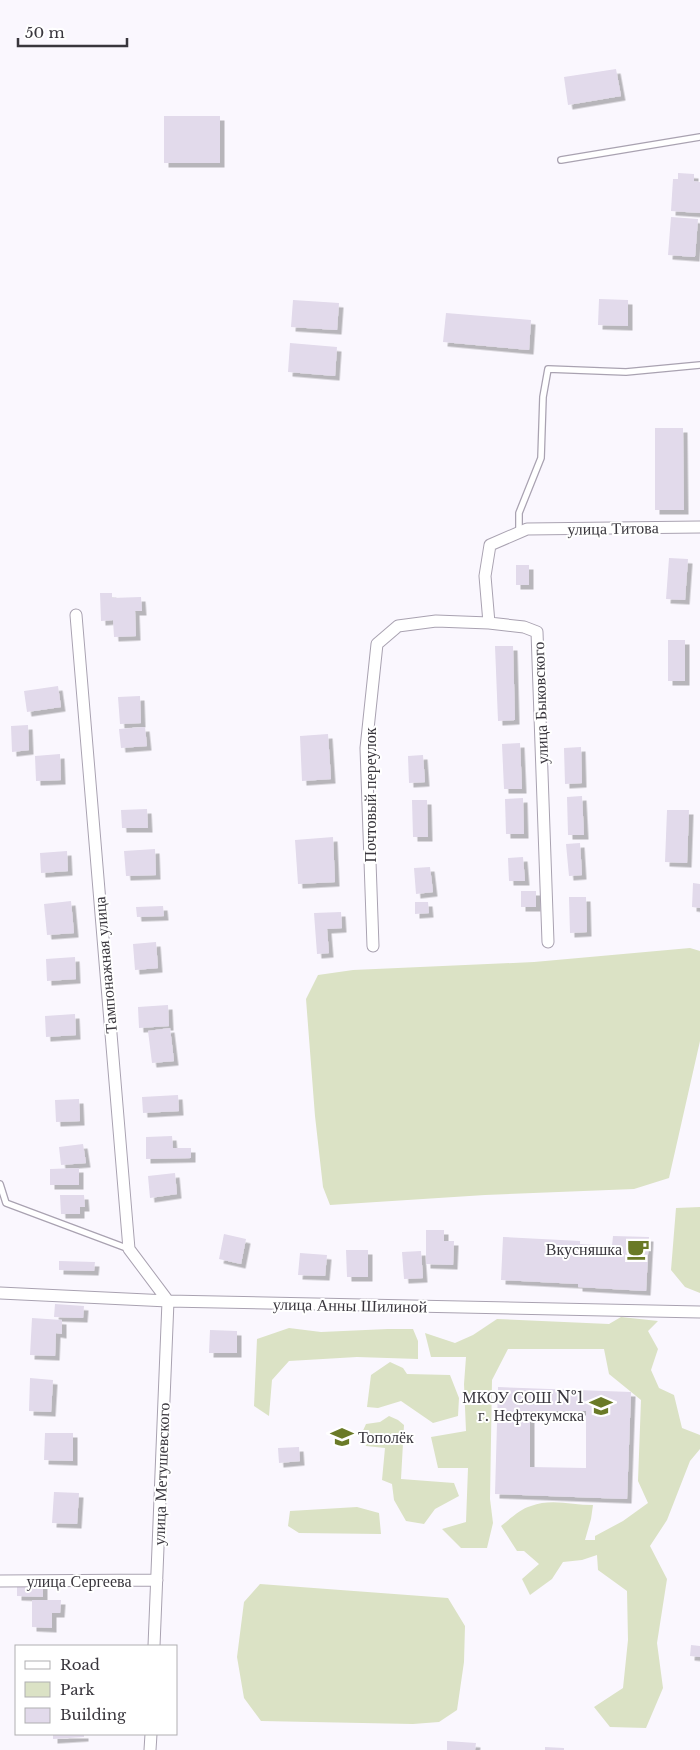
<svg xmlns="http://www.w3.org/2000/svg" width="700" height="1750" viewBox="0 0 700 1750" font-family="'Libre Baskerville',serif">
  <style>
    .green { fill: #dbe2c5 }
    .building { fill: #e2daeb; fill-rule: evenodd; filter: url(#shadow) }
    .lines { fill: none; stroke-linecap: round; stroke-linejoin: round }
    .service-casing { stroke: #a9a2b1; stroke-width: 8 }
    .minor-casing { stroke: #a9a2b1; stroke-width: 13 }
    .service { stroke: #fff; stroke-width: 5.5 }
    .minor { stroke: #fff; stroke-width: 11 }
    .labels { text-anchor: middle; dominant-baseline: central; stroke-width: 4; stroke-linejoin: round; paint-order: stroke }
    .street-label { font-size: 16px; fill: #39363d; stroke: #fff }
    .poi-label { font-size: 16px; fill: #39363d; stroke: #fff; text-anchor: end }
  </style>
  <defs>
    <filter id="shadow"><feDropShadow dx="4.5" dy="4.5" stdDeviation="0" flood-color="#0004"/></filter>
  </defs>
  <rect width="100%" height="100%" fill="#faf7fe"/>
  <path class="green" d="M690,948L700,951V1041L669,1178L634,1189L485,1195L330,1205L323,1187L315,1116L306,999L318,975L353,970L534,962Z
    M700,1207V1293L685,1287L671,1270L676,1208Z
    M621,1317L658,1321L648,1331L658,1349L651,1370L659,1388L674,1395L682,1428L700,1435V1449L690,1461L667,1520L650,1546L667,1579L657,1643L663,1688L646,1728L610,1727L594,1707L623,1688L628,1640L627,1591L598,1570L597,1555L582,1560L563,1562L552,1579L530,1595L522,1579L539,1564L524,1551H517L501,1526C510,1519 520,1509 531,1506C551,1498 572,1505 593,1505L591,1519L585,1540H595V1536L623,1521L648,1503L638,1481L641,1400L609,1374L604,1349H508L492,1380L490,1499L493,1523L487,1548H461L442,1529L466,1522L468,1468H438L431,1437L466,1431L464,1384L466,1357H431L425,1333L455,1343L473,1335L497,1319L609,1324Z
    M289,1328L321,1332L388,1329H413L418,1341V1359L357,1357L289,1361L272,1380L269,1416L254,1406L257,1339Z
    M390,1362L403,1368L407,1374L450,1375L459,1398L458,1416L433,1423L401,1401L378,1408L367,1407L371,1375Z
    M389,1416L398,1420L404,1425L401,1479L454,1483L459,1496L435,1509L424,1524L406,1521L394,1500L392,1484L382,1480L385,1448L366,1446L361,1435L366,1424L380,1422Z
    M357,1507L379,1513L381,1534L299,1533L288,1526L290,1511Z
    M260,1584L448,1598L465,1626L464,1662L457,1710L439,1722L413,1724L261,1721L244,1698L237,1657L244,1602Z"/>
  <path class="building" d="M616,69L621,96L568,105L564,77Z
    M164,116H220V163H164Z
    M678,173L694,174V181L700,182V213L671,211L673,179H678Z
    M671,217L698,219L695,257L668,255Z
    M599,299L628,300V326L598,325Z
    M293,300L339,303L337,330L291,327Z
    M446,313L531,320L529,350L443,342Z
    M290,343L337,347L335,376L288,372Z
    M655,428H683L684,510H655Z
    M669,558L688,559L685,600L666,599Z
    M516,565H529V585H516Z
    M100,593H112V598L141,597L142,611H135L136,636L114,637L113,620L101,621Z
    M668,640H685V681H668Z
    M495,646H513L515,720L498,721Z
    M58,686L61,707L27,712L24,691Z
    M140,696L141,723L120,724L118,697Z
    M28,725L29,750L12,752L11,726Z
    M145,727L147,746L121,748L119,729Z
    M328,734L331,779L302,781L300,736Z
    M520,743L522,789H504L502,744Z
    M581,747L582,783L565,784L564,748Z
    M60,754L61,780L36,781L35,756Z
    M423,755L425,782L409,783L408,756Z
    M582,796L584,835H568L567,797Z
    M523,798L524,834H506L505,799Z
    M412,800H427L428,837H413Z
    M147,809L148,828H122L121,810Z
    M667,810H689L687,863L665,862Z
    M333,837L335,882L298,884L295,840Z
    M580,843L582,875L569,876L566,844Z
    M155,849L156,875L126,876L124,851Z
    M67,851L68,871L41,873L40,853Z
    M523,857L525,881H509L508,858Z
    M430,867L433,892L416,894L414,868Z
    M693,883L700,884V908L692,907Z
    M521,891H536V907H521Z
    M569,897H586L587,932L570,933Z
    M71,901L74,933L47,935L44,904Z
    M415,902H428L429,913L415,914Z
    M163,906L164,916L137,917L136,907Z
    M341,912L342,928L327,929L329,953L317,954L314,913Z
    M156,942L158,968L135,970L133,944Z
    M75,957L76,979L47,981L46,959Z
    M168,1005L169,1026L139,1028L138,1007Z
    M75,1014L76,1035L46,1037L45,1016Z
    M170,1028L174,1061L152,1063L148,1031Z
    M178,1095L179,1111L143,1113L142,1097Z
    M79,1099L80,1121L56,1122L55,1100Z
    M172,1136L173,1148H191V1158L146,1159V1137Z
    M83,1144L86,1163L61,1165L59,1147Z
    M79,1168V1185H50V1169Z
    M175,1173L177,1194L150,1198L148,1176Z
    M60,1195H84L85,1207H80V1214H61Z
    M426,1230H444V1241H454L453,1265L426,1264Z
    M224,1234L246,1239L241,1264L219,1259Z
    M613,1236L649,1237L646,1291L578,1287V1284L501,1280L503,1237L580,1241V1244L612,1246Z
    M346,1250H368V1277H347Z
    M421,1251L423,1278L404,1279L402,1252Z
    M300,1253L327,1255L325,1276L298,1275Z
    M59,1261L95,1262L94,1271L59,1270Z
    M55,1304L84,1306L83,1318L54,1317Z
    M32,1318L62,1320V1334L56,1333L55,1356L30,1355Z
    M210,1330L237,1331V1353H209Z
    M30,1378L53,1380L51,1412L29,1411Z
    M498,1387L631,1392L627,1499L495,1494ZM530,1411H586V1468L530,1467Z
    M45,1433H73V1461L44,1460Z
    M299,1447L300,1461L279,1463L278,1448Z
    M54,1492L79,1493L77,1524L52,1523Z
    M17,1583L43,1584V1597L17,1596Z
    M32,1600H61L60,1613H52V1628L32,1627Z
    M691,1645L700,1646V1657L690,1656Z
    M53,1734H84V1737L53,1739Z
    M447,1741L476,1743L475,1750H447Z
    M545,1747L564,1748V1750H545Z"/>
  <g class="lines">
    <defs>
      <path id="service" d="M561,160L700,137
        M519,532V513L541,458L543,397L548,369L626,372L700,365
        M0,1184L6,1203L129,1249"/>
      <path id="minor" d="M76,615L129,1249L168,1301
        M489,623L485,576L490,545L527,529L700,527
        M373,946L366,748L377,644L398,626L436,621L489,623L524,627L537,632L548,942
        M0,1293L168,1301L700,1312
        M0,1581L157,1580
        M154,1646L168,1301
        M150,1750L151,1734"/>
    </defs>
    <use href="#service" class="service-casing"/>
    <use href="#minor" class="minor-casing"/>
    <use href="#service" class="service"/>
    <use href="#minor" class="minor"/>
  </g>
  <defs>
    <symbol id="cafe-bare" viewBox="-9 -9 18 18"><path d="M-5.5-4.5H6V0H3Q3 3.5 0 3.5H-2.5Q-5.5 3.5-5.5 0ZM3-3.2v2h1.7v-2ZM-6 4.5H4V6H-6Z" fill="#6a7a27" stroke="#fff" stroke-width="2.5" paint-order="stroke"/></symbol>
    <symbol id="school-bare" viewBox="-9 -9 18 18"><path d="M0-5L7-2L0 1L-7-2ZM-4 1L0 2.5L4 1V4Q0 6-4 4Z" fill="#6a7a27" stroke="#fff" stroke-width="2.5" paint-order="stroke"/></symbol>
  </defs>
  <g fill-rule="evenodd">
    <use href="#cafe-bare" x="622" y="1233" width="32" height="32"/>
    <use href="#school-bare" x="585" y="1390" width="32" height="32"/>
    <use href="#school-bare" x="326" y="1421" width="32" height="32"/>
  </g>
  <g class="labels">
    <g class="street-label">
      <text transform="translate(613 528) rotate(-1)">улица Титова</text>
      <text transform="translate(540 703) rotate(-92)">улица Быковского</text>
      <text transform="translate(370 795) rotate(-90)">Почтовый переулок</text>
      <text transform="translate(105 965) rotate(-95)">Тампонажная улица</text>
      <text transform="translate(350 1305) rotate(1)">улица Анны Шилиной</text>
      <text transform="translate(161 1474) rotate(-88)">улица Метушевского</text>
      <text x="79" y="1581">улица Сергеева</text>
    </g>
    <g class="poi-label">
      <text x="622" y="1249">Вкусняшка</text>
      <text x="584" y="1397">МКОУ СОШ №1<tspan x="584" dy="18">г. Нефтекумска</tspan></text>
      <text x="358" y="1437" text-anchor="start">Тополёк</text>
    </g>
  </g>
  <rect x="15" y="1645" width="162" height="90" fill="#ffffff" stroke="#b0afb1"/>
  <rect x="25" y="1661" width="25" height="8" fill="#ffffff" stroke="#b0afb1"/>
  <text x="60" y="1670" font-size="15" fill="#39363d">Road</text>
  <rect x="25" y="1682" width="25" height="15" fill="#dbe2c5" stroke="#b0afb1"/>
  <text x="60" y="1695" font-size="15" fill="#39363d">Park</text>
  <rect x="25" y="1708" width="25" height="15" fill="#e2daeb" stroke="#b0afb1"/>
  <text x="60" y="1720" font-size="15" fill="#39363d">Building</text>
  <path d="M18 38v8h109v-8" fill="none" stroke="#39363d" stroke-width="2.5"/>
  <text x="25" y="38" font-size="15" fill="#39363d" stroke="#ffffff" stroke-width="4" paint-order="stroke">50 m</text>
</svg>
